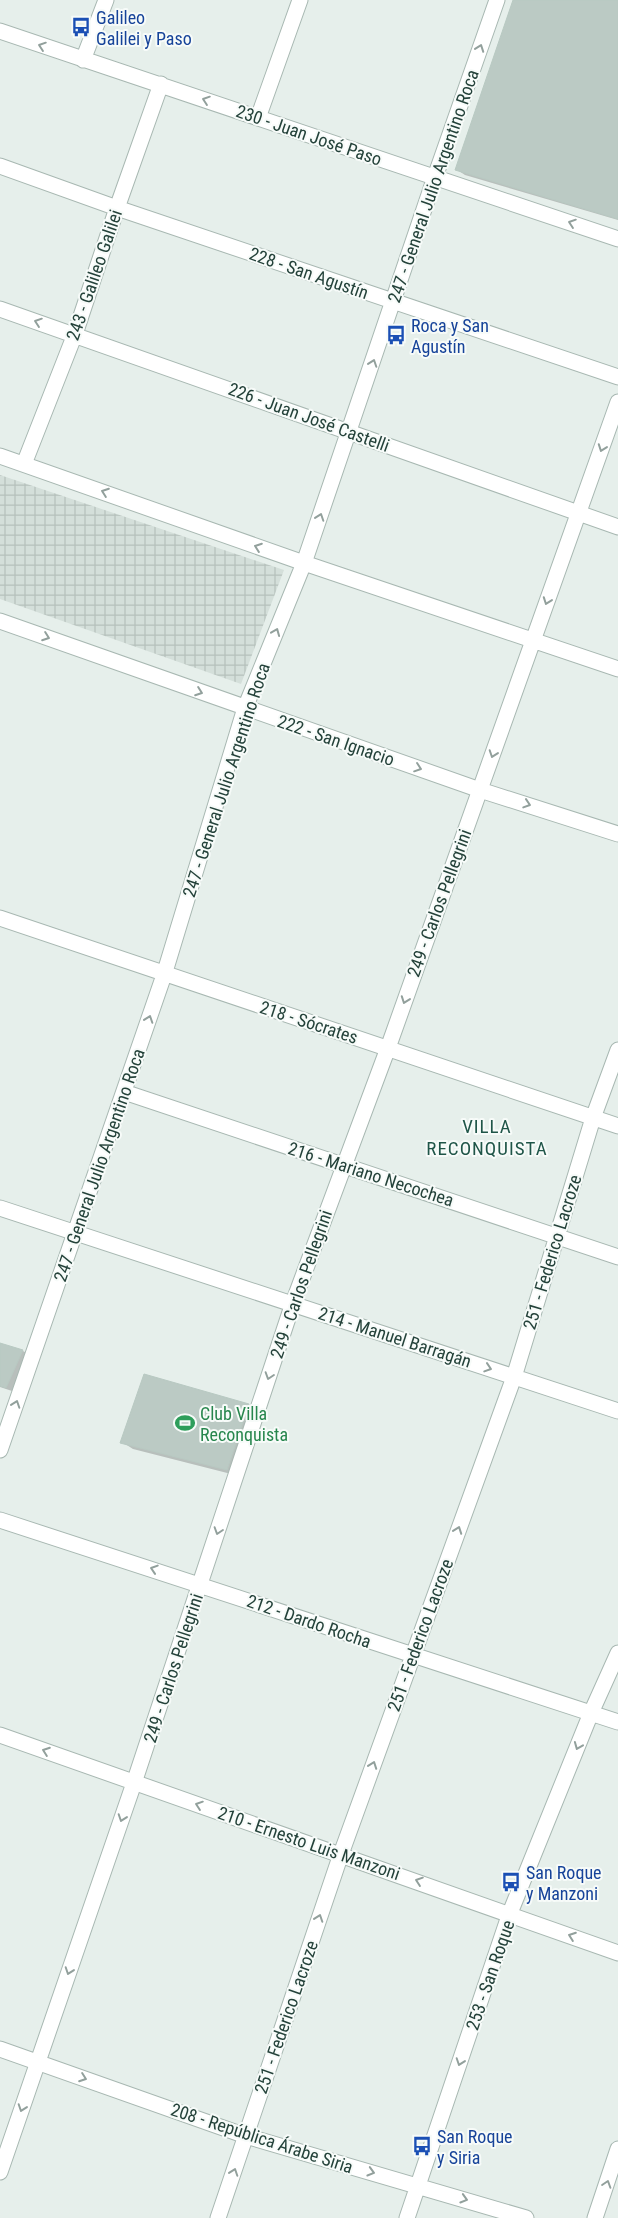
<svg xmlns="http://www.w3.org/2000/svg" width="618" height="2218" viewBox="0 0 618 2218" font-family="'Roboto Condensed',sans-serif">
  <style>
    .industrial { fill: url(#industrial-grid) }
    .shadow { fill: #0003 }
    .building { fill: #bbcac4; stroke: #b8c9c2 }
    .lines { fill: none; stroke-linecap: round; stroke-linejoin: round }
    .minor-casing { stroke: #a8b8b2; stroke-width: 17 }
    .minor { stroke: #fff; stroke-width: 15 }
    .oneway { stroke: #92a09c }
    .labels { text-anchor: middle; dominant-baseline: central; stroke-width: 4; stroke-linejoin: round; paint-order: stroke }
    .transit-label { font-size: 18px; fill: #164399; stroke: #f7fbf9; text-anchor: start }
    .street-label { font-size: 18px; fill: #24423a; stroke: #f7fbf9 }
    .leisure-label { font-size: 18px; fill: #27864d; stroke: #f7fbf9; text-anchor: start }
    .neighbourhood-label { font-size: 19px; letter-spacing: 1px; fill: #1f5548; stroke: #f7fbf9 }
  </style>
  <defs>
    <pattern id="industrial-grid" width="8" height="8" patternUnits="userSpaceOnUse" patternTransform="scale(1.25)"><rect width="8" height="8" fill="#d4dfda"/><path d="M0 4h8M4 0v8" fill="none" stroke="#b6c1bc"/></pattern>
  </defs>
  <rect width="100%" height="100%" fill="#e6efeb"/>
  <path class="industrial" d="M0,475L284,570L241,684L0,599Z"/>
  <path class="shadow" d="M514,0H618V220L465,175L456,169Z
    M0,1344L23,1351L32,1356L15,1392L0,1387Z
    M248,1405L260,1412L239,1476L133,1449L122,1442Z"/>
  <path class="building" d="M513,0H618V219L455,170Z
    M0,1343L23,1350L6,1388L0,1386Z
    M144,1374L249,1404L227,1470L120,1443Z"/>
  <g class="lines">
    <defs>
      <path id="minor" d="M0,31L618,239
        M83,60L106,0
        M258,118L300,0
        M0,166L117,208L618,377
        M0,309L618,527
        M0,456L304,563L618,669
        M24,464L75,334L117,208L161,84
        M0,621L480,790L618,834
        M0,918L618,1126
        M124,1092L618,1257
        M0,1208L618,1411
        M0,1450L164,975L245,708L304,563L435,177L497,0
        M0,1520L618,1722
        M0,1735L618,1953
        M0,2049L246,2136L526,2218
        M0,2172L134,1783L293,1303L388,1048L618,402
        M218,2218L341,1854L514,1377L593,1118L618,1050
        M407,2218L510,1913L591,1713L618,1653
        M595,2218L618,2149"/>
    </defs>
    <use href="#minor" class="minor-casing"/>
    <use href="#minor" class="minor"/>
  </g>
  <defs><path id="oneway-chevron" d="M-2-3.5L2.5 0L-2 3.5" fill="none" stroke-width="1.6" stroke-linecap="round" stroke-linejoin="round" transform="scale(1.25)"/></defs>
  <g class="oneway">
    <use href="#oneway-chevron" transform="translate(42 46) rotate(-161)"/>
    <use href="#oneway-chevron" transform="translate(480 48) rotate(-70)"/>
    <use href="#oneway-chevron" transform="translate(206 100) rotate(-161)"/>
    <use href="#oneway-chevron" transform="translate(572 223) rotate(-161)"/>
    <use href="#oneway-chevron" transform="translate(38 322) rotate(-161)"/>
    <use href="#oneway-chevron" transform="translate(373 363) rotate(-71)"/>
    <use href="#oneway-chevron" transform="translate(602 448) rotate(110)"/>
    <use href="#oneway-chevron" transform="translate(105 492) rotate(-160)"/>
    <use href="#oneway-chevron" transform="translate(320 517) rotate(-71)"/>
    <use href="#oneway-chevron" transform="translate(258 547) rotate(-160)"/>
    <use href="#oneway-chevron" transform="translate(547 601) rotate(110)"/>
    <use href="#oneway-chevron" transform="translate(276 632) rotate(-68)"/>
    <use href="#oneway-chevron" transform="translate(46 637) rotate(20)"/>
    <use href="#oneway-chevron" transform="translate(199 692) rotate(20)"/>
    <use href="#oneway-chevron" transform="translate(493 754) rotate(109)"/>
    <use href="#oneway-chevron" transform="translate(418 768) rotate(19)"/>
    <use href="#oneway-chevron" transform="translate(527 804) rotate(18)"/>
    <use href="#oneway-chevron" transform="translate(405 1000) rotate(110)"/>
    <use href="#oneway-chevron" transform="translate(149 1019) rotate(-71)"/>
    <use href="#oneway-chevron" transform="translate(488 1368) rotate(18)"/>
    <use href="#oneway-chevron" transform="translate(269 1376) rotate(108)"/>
    <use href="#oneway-chevron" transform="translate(16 1404) rotate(-71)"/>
    <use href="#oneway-chevron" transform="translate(458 1530) rotate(-70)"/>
    <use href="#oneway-chevron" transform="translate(218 1531) rotate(108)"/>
    <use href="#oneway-chevron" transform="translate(154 1569) rotate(-162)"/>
    <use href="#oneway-chevron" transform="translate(578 1746) rotate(112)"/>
    <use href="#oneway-chevron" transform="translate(46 1751) rotate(-160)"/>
    <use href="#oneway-chevron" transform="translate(373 1765) rotate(-70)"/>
    <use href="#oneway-chevron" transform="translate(199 1805) rotate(-161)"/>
    <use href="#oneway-chevron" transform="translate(122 1818) rotate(109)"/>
    <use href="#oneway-chevron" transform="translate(419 1881) rotate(-161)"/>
    <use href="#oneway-chevron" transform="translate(319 1918) rotate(-71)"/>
    <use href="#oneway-chevron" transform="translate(572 1936) rotate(-160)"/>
    <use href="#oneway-chevron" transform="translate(69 1971) rotate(109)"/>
    <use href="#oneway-chevron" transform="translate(460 2062) rotate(109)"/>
    <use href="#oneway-chevron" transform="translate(83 2078) rotate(20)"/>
    <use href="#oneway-chevron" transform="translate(22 2108) rotate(109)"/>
    <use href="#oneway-chevron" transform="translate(234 2172) rotate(-71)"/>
    <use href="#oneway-chevron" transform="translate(371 2172) rotate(16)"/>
    <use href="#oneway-chevron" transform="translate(607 2184) rotate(-72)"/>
    <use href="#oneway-chevron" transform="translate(464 2199) rotate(17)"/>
  </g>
  <defs>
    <symbol id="bus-bare" viewBox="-9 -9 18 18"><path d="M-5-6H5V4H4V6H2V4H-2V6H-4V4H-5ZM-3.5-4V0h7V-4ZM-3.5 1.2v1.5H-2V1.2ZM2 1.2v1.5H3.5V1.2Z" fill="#1a4fb4" stroke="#f7fbf9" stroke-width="2.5" paint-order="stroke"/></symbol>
    <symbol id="stadium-bare" viewBox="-9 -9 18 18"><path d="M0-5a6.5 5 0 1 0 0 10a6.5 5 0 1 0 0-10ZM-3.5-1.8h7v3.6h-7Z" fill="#2e9e5b" stroke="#f7fbf9" stroke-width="2.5" paint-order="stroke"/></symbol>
  </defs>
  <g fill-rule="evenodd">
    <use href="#bus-bare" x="67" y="13" width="28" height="28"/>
    <use href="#bus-bare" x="382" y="321" width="28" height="28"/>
    <use href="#stadium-bare" x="171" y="1409" width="28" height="28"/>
    <use href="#bus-bare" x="497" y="1868" width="28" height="28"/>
    <use href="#bus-bare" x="408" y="2132" width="28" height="28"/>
  </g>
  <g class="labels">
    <g class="transit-label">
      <text x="96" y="17">Galileo<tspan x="96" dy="21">Galilei y Paso</tspan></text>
      <text x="411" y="325">Roca y San<tspan x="411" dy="21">Agustín</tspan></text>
      <text x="526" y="1872">San Roque<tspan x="526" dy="21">y Manzoni</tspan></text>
      <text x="437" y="2136">San Roque<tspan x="437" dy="21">y Siria</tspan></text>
    </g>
    <g class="street-label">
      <text transform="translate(309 135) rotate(19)">230 - Juan José Paso</text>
      <text transform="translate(433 186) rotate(-71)">247 - General Julio Argentino Roca</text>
      <text transform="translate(309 273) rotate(19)">228 - San Agustín</text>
      <text transform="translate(94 275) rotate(-71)">243 - Galileo Galilei</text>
      <text transform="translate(309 417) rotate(20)">226 - Juan José Castelli</text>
      <text transform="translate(336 740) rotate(19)">222 - San Ignacio</text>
      <text transform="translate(226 780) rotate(-72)">247 - General Julio Argentino Roca</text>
      <text transform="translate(439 903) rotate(-70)">249 - Carlos Pellegrini</text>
      <text transform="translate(309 1022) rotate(18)">218 - Sócrates</text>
      <text transform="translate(99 1165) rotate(-71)">247 - General Julio Argentino Roca</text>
      <text transform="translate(371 1174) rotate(18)">216 - Mariano Necochea</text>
      <text transform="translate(552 1252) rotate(-73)">251 - Federico Lacroze</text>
      <text transform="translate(301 1284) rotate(-71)">249 - Carlos Pellegrini</text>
      <text transform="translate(395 1337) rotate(18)">214 - Manuel Barragán</text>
      <text transform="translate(309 1621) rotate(19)">212 - Dardo Rocha</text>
      <text transform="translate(420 1635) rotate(-70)">251 - Federico Lacroze</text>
      <text transform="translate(173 1668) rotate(-72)">249 - Carlos Pellegrini</text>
      <text transform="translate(309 1843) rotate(19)">210 - Ernesto Luis Manzoni</text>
      <text transform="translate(490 1975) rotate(-71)">253 - San Roque</text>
      <text transform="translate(286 2017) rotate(-71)">251 - Federico Lacroze</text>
      <text transform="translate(262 2138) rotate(18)">208 - República Árabe Siria</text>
    </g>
    <g class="leisure-label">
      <text x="200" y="1413">Club Villa<tspan x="200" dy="21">Reconquista</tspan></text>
    </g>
    <g class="neighbourhood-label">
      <text x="487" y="1126">VILLA<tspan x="487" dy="22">RECONQUISTA</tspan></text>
    </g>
  </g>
</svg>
